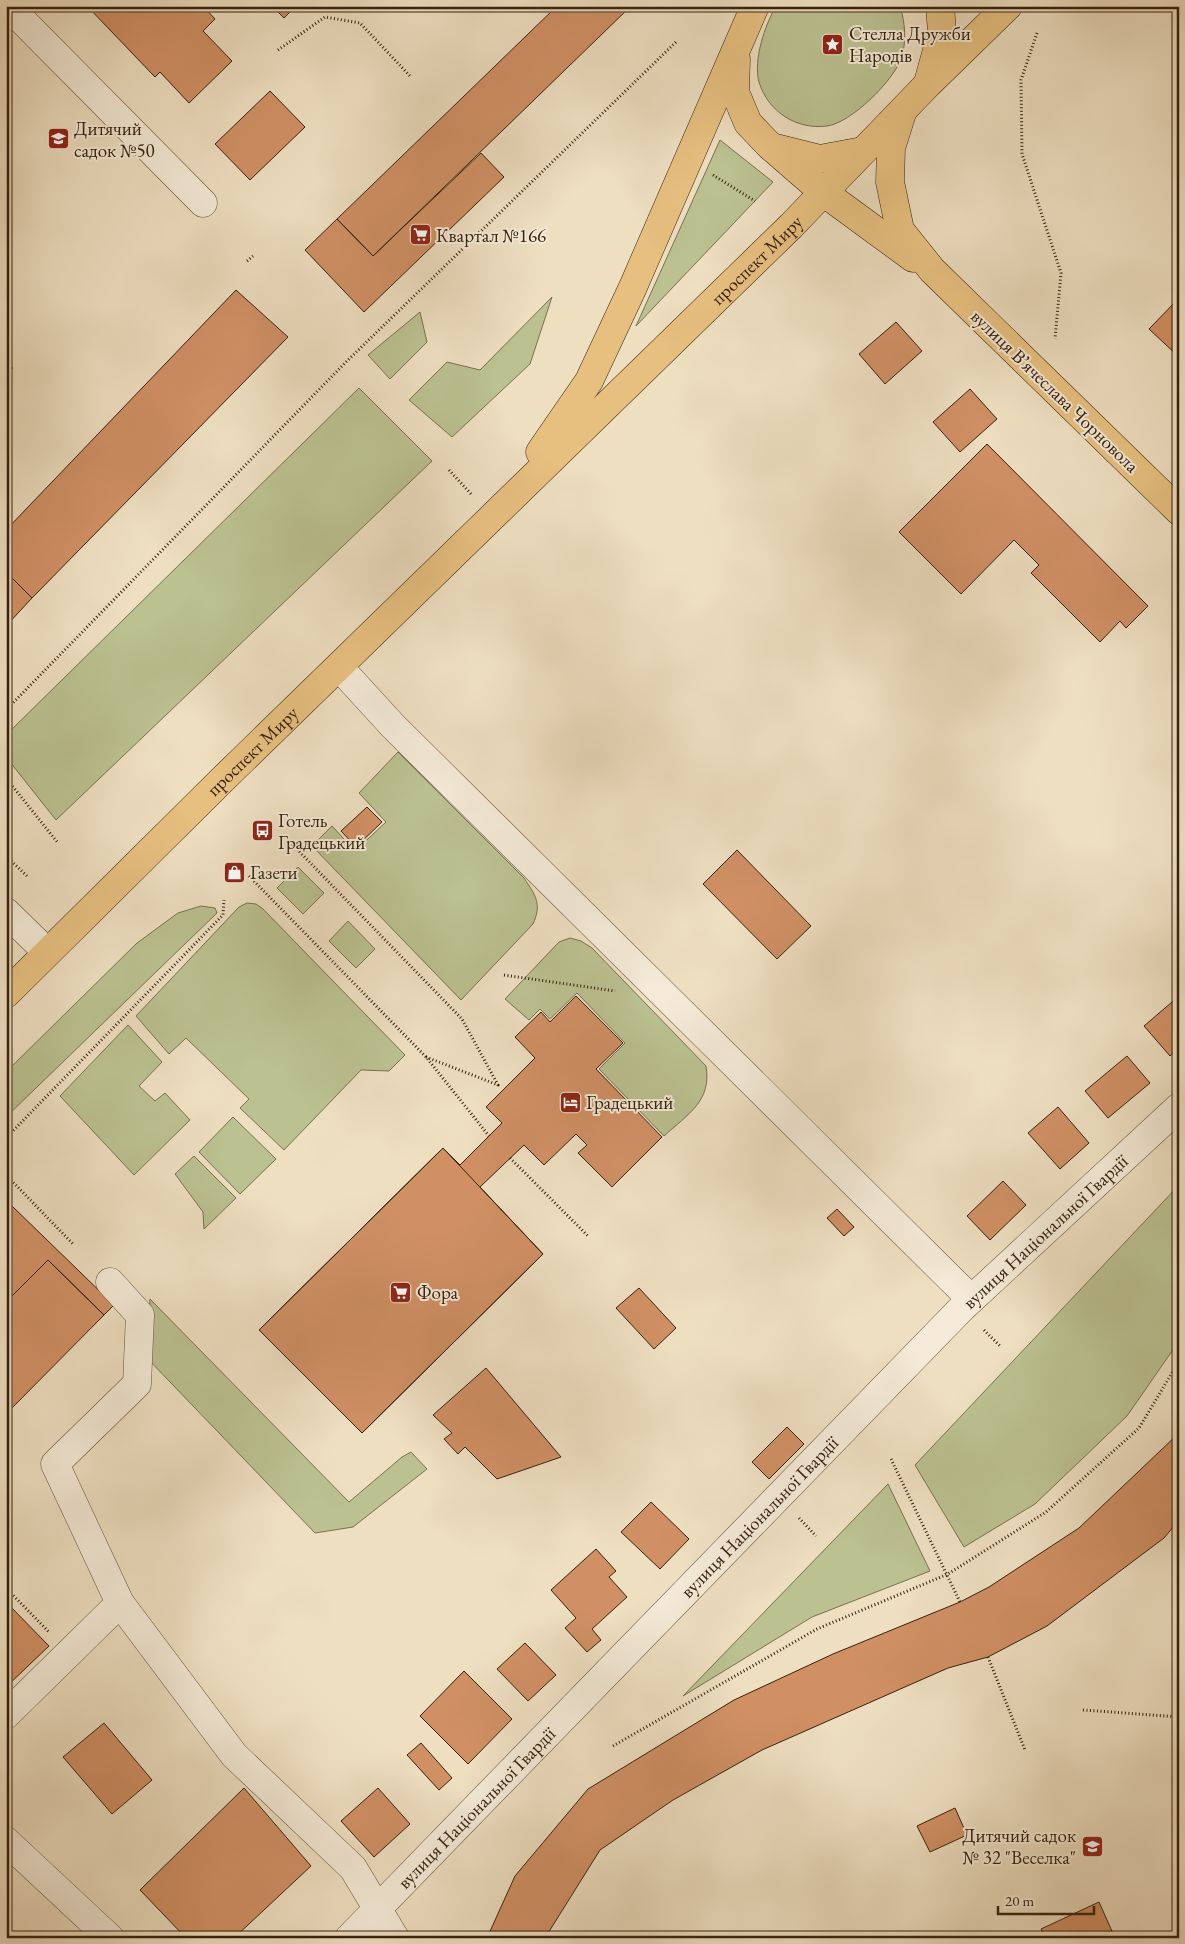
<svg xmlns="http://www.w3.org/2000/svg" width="1185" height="1944" viewBox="0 0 1185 1944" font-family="'EB Garamond',serif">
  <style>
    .green { fill: #bbc191; stroke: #78714f }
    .building { fill: #d09064; stroke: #36210d }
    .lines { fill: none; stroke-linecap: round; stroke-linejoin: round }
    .minor-casing { stroke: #64503a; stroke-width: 29 }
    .major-casing { stroke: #36210d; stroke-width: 29 }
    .path { stroke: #36210d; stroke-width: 3; stroke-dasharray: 1 2.5; stroke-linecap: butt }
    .minor { stroke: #f4ead7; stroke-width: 28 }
    .major { stroke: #e7c080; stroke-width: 28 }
    .labels { text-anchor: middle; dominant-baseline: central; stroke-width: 4; stroke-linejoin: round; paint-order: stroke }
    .poi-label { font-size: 19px; fill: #36210d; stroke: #f4ead7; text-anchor: start }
    .street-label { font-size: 19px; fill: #36210d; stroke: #f4ead7 }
  </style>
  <rect width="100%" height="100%" fill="#eedfc1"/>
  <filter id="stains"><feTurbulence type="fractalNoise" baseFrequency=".004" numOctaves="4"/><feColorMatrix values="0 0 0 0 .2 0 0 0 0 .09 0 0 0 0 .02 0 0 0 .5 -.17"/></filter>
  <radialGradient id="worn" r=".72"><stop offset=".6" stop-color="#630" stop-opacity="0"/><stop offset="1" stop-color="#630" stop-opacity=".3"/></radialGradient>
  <path class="green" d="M776,6H900C905,22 907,42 901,59C893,81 851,123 827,126C797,130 768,112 759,82C753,60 765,25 776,6Z
    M720,140L773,182L636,326Z
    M552,297L530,364L452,437L409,400L447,362L480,370Z
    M420,312L427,342L390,379L368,355Z
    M359,388L432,461L56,820L6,757V735Z
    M398,752L524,878C536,896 542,904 533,924L461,1000L312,846L332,826L355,851L386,822L359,793Z
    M298,867L324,893L303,914L277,888Z
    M247,903L256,904L263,909L405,1055L389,1071L361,1070L284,1150L240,1108L249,1099L186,1038L169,1054L136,1016L239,907Z
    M201,906L215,908L217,913L6,1117V1072L137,943L178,913Z
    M348,921L375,949L356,968L329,941Z
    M570,938L581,941L592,948L706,1066C712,1101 688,1114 664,1136L599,1069L625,1043L577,993L550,1019L540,1009L529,1020L505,999L559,942Z
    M128,1025L162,1062L139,1086L155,1101L165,1093L190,1120L134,1175L60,1096Z
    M233,1117L276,1159L240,1194L199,1152Z
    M194,1156L236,1198L204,1229L203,1212L175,1174Z
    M1179,1185V1341L1127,1416L1035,1504L964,1547L915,1465Z
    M150,1299L349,1502L402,1457L411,1452L427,1469L353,1527L315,1533L147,1358Z
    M888,1484L930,1571L812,1617L683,1696Z"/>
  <path class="building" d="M87,6H203L215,19L203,31L232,61L189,103L160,72L155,77Z
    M272,6H296L284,18Z
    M557,6H631L373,256L337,219Z
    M270,91L305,127L250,180L215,144Z
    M481,153L504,177L364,312L305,250L337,219L373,256Z
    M236,290L288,337L32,598L6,572V530Z
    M1179,298V357L1149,329Z
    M896,322L922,351L885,384L859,354Z
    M6,362L13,368L6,374Z
    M970,389L997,419L960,452L933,422Z
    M987,444L1148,606L1126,628L1120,621L1100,642L1031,573L1039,565L1014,540L961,594L899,532Z
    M6,572L32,598L6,626Z
    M367,807L382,822L356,847L341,831Z
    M737,850L811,926L777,959L703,884Z
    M234,864L241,871L234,879L227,872Z
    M576,996L623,1043L596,1069L662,1137L612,1187L578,1153L587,1145L576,1134L544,1165L524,1145L480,1187L543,1254L362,1433L259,1330L443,1148L460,1165L502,1123L486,1107L535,1058L515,1037L541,1012L550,1022Z
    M1179,996V1048L1170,1056L1144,1026Z
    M1127,1056L1150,1083L1108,1118L1085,1091Z
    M1058,1107L1089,1143L1060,1169L1028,1133Z
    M443,1148L543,1254L362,1433L259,1330Z
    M1003,1181L1026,1205L990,1240L967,1216Z
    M11,1205L114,1305L104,1315L48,1260L6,1302V1209Z
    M837,1209L854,1227L844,1236L827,1218Z
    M48,1260L104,1315L6,1414V1302Z
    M639,1288L676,1328L654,1349L616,1308Z
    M486,1368L561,1457L497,1479L465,1447L458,1454L444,1439L452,1433L433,1415Z
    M787,1427L804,1444L769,1479L752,1462Z
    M1179,1433V1520L1164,1538L1047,1626L988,1657L948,1668L762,1750L673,1800L600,1850L545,1938H487L515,1876L588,1789L734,1700L833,1654L960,1602L989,1587L1079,1528Z
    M651,1502L689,1539L660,1569L621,1532Z
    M596,1549L616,1571L609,1577L627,1597L592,1629L601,1640L587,1652L565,1628L576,1618L551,1590Z
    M6,1602L49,1646L6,1687Z
    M525,1643L556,1675L528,1701L497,1669Z
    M464,1671L512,1719L468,1764L420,1716Z
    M104,1723L152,1780L112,1814L63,1757Z
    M421,1743L452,1778L439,1790L407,1755Z
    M244,1788L311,1866L234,1938H186L140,1890Z
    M378,1788L410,1824L374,1857L341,1821Z
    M955,1808L967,1835L930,1852L917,1826Z
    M1099,1902L1115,1938H1045L1041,1929Z"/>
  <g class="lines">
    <defs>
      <g id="minor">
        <path d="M8,6L203,203"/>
        <path d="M339,667L393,726L971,1299"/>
        <path d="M6,912L47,952"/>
        <path d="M110,1282L140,1315L137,1384L55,1464L120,1603L234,1755L353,1868L395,1938"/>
        <path d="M6,1715L120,1603"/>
        <path d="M6,1841L110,1938"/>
        <path id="s1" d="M349,1938L963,1307L1179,1107"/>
      </g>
      <g id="major">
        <path d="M736,59L735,92L748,123L770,146L823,192L913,258"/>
        <path d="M928,83L942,32L940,6"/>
        <path d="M902,113L891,148L890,182L900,230L932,270L1179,511"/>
        <path d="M776,148L820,159L863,151"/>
        <path d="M540,452L589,381L633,287L755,6"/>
        <path id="s2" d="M6,994L223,779L791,226L928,84L1008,6"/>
      </g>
    </defs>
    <use href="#minor" class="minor-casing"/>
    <use href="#major" class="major-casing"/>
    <path class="path" d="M1037,33L1021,80L1022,154L1061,273L1055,339
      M278,50L325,17L360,23L411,77
      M713,175L755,201
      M247,261L253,256
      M449,470L472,495
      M6,710L347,361L676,42
      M6,778L58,843
      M287,839L462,1019L498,1085L426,1057
      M6,856L28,877
      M249,876L426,1057L489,1136
      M504,975L615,991
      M6,1138L223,915L224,900
      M510,1158L589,1237
      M6,1175L73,1244
      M984,1330L1000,1346
      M891,1459L960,1602
      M799,1518L816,1536
      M6,1588L49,1632
      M988,1657L1025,1750
      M1083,1710L1179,1717
      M613,1746L817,1629L948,1574L1046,1512L1139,1428L1179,1361"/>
    <use href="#minor" class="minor"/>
    <use href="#major" class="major"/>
  </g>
  <defs>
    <symbol id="sight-square" viewBox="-11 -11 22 22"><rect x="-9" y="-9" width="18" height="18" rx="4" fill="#8f2418" stroke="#f4ead7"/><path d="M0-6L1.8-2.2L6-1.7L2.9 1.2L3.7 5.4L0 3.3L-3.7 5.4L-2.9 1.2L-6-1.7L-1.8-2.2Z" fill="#fff"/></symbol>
    <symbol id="school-square" viewBox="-11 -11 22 22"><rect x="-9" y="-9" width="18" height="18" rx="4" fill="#8f2418" stroke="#f4ead7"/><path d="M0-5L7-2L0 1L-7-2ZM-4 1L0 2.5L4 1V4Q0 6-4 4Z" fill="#fff"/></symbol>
    <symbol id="supermarket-square" viewBox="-11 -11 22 22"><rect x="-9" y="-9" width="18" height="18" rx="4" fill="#8f2418" stroke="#f4ead7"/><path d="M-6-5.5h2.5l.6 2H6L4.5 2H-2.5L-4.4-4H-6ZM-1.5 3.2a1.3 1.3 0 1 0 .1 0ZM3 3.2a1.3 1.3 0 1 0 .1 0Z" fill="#fff"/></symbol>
    <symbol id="bus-square" viewBox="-11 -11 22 22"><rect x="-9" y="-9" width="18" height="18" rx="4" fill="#8f2418" stroke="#f4ead7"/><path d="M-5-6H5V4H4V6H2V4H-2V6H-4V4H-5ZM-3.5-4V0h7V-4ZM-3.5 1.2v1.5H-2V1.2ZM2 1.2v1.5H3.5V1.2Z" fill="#fff"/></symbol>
    <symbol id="shop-square" viewBox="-11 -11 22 22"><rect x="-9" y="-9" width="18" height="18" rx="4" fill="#8f2418" stroke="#f4ead7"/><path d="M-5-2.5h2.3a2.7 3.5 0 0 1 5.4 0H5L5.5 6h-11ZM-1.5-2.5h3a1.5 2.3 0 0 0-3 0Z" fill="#fff"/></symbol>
    <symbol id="hotel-square" viewBox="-11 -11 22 22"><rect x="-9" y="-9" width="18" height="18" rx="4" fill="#8f2418" stroke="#f4ead7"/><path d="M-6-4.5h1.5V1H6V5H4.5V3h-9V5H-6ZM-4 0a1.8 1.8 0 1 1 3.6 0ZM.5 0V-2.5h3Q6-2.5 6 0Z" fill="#fff"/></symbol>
  </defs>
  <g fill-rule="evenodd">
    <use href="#sight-square" x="820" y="32" width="25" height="25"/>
    <use href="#school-square" x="46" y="126" width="25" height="25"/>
    <use href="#supermarket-square" x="408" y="222" width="25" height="25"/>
    <use href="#bus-square" x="250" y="818" width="25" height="25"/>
    <use href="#shop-square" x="222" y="860" width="25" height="25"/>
    <use href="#hotel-square" x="558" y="1090" width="25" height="25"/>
    <use href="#supermarket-square" x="388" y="1280" width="25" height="25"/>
    <use href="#school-square" x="1080" y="1834" width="25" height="25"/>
  </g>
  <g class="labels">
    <g class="poi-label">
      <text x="849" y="33">Стелла Дружби<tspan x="849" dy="22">Народiв</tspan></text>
      <text x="74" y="128">Дитячий<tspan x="74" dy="22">садок №50</tspan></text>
      <text x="436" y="235">Квартал №166</text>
      <text x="278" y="820">Готель<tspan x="278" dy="22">Градецький</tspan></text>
      <text x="250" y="872">Газети</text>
      <text x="586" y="1102">Градецький</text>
      <text x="417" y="1292">Фора</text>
      <text x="1076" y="1835" text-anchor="end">Дитячий садок<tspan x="1076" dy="22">№ 32 "Веселка"</tspan></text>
    </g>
    <g class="street-label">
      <text stroke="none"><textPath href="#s2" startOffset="1050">проспект Миру</textPath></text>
      <text transform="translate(1055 391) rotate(44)">вулиця Вʼячеслава Чорновола</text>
      <text stroke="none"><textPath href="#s2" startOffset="346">проспект Миру</textPath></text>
      <text stroke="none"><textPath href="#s1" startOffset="992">вулиця Національної Гвардії</textPath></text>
      <text stroke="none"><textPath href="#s1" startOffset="588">вулиця Національної Гвардії</textPath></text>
      <text stroke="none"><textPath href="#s1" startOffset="182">вулиця Національної Гвардії</textPath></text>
    </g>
  </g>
  <rect width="1185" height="1944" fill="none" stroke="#eedfc1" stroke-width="25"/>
  <rect x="8" y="8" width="1170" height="1929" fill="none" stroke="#36210d" stroke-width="2.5"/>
  <rect x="12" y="12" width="1160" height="1919" fill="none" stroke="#36210d"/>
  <path d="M998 1906v8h96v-8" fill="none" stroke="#36210d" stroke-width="2.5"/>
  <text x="1005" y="1906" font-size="15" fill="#36210d" stroke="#f4ead7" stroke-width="4" paint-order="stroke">20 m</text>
  <rect width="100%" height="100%" filter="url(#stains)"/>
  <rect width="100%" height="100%" fill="url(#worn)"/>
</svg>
